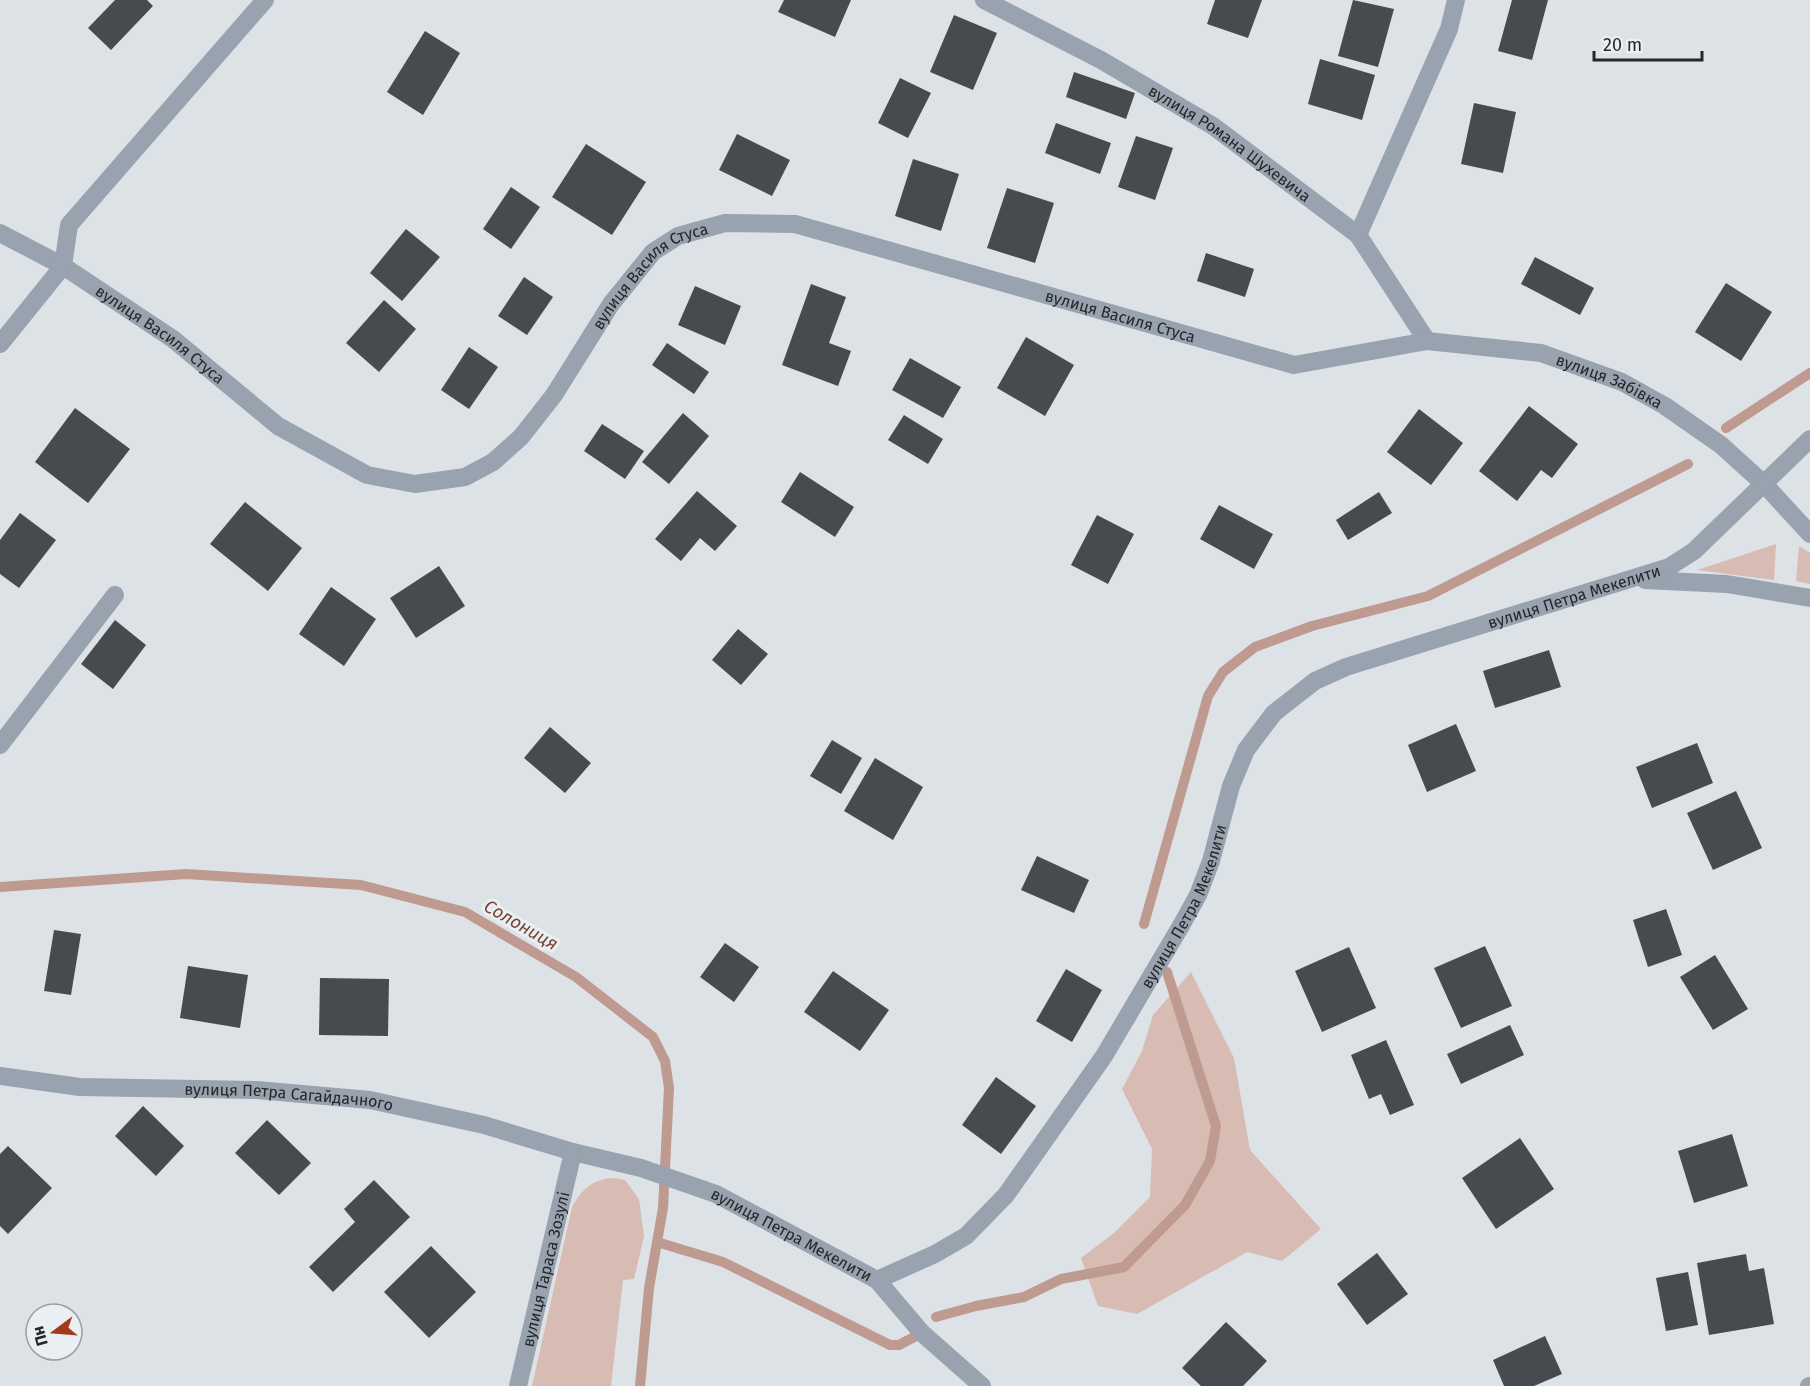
<svg xmlns="http://www.w3.org/2000/svg" width="1810" height="1386" viewBox="0 0 1810 1386" font-family="'Fira Sans',sans-serif">
  <style>
    .green { fill: #d8bbb2 }
    .lines { fill: none; stroke-linecap: round; stroke-linejoin: round }
    .stream { stroke: #bf9a90; stroke-width: 10 }
    .building { fill: #474b50 }
    .minor { stroke: #98a3af; stroke-width: 18 }
    .labels { text-anchor: middle; dominant-baseline: central; stroke-width: 6; stroke-linejoin: round; paint-order: stroke }
    .street-label { font-size: 16px; fill: #252729; stroke: #eaeff4 }
    .water-label { font-size: 18px; font-style: italic; fill: #794435; stroke: #eaeff4 }
  </style>
  <rect width="100%" height="100%" fill="#dde2e7"/>
  <path class="green" d="M1776,544L1774,580L1697,570Z
    M1799,546L1810,553V584L1796,581Z
    M1191,972L1234,1058L1250,1150L1321,1229L1282,1261L1247,1252L1137,1314L1098,1306L1081,1258L1114,1233L1150,1197L1152,1149L1122,1089L1142,1051L1153,1015Z
    M614,1178L625,1180L639,1199L644,1236L634,1279L623,1280L611,1386H532L572,1207C582,1189 593,1179 614,1178Z"/>
  <g class="lines">
    <path class="stream" d="M1726,428L1810,373
      M0,887L186,874L361,885L465,912L576,977L653,1037L665,1061L669,1088L663,1208L649,1288L640,1386
      M1144,924L1208,696L1223,672L1255,647L1312,626L1428,596L1688,464
      M657,1242L723,1262L890,1345H899L918,1335
      M936,1317L976,1306L1024,1297L1061,1279L1124,1267L1185,1205L1210,1161L1216,1126L1167,972"/>
  </g>
  <path class="building" d="M115,0H147L153,6L111,50L88,28Z
    M784,0H851L835,37L778,12Z
    M1215,0H1262L1248,38L1207,24Z
    M1353,0L1394,9L1378,67L1338,56Z
    M1512,0H1548L1532,60L1498,51Z
    M954,15L997,33L973,90L930,72Z
    M425,31L460,53L423,115L387,92Z
    M1320,59L1375,75L1362,120L1308,104Z
    M1074,72L1135,93L1126,119L1066,97Z
    M900,78L931,93L908,138L878,123Z
    M1474,103L1516,112L1503,173L1461,164Z
    M1056,123L1111,143L1100,174L1045,153Z
    M737,134L790,160L772,196L719,170Z
    M1136,136L1173,148L1155,200L1118,187Z
    M586,144L646,182L612,235L552,197Z
    M913,159L959,174L941,231L895,216Z
    M511,187L540,207L511,249L483,229Z
    M1007,188L1054,203L1035,263L987,248Z
    M406,229L440,257L402,301L370,273Z
    M1206,253L1254,269L1245,297L1197,281Z
    M1535,257L1594,288L1580,315L1521,284Z
    M524,277L553,297L527,335L498,316Z
    M1726,283L1772,312L1741,361L1695,332Z
    M811,284L846,297L829,343L851,351L838,386L782,365Z
    M695,286L741,306L725,345L678,325Z
    M384,300L416,329L379,372L346,343Z
    M1026,337L1074,365L1045,416L997,388Z
    M667,343L709,372L694,394L652,365Z
    M469,347L498,367L469,409L441,390Z
    M910,358L961,387L943,418L892,390Z
    M1529,406L1578,444L1552,478L1541,470L1517,501L1479,471Z
    M75,408L130,449L88,503L35,462Z
    M1419,409L1463,443L1431,485L1387,452Z
    M683,413L709,436L669,484L642,462Z
    M904,415L943,439L928,464L888,440Z
    M602,424L644,451L625,479L584,451Z
    M800,472L854,507L835,537L781,502Z
    M697,491L737,526L715,551L700,538L681,561L655,539Z
    M1379,492L1392,513L1348,540L1336,520Z
    M245,502L302,548L268,591L210,544Z
    M1219,505L1273,534L1254,569L1200,539Z
    M20,513L56,540L19,588L0,574V540Z
    M1097,515L1134,534L1108,584L1071,565Z
    M439,566L465,606L416,638L390,598Z
    M331,587L376,619L344,666L299,634Z
    M115,620L146,645L113,689L81,664Z
    M738,629L768,654L741,685L712,660Z
    M1549,650L1561,687L1495,708L1483,671Z
    M1456,724L1476,771L1427,792L1408,745Z
    M550,727L591,763L565,793L524,758Z
    M832,740L862,758L841,794L810,776Z
    M1697,743L1713,783L1652,808L1636,767Z
    M875,758L923,787L893,840L844,811Z
    M1736,791L1762,848L1713,870L1687,813Z
    M1037,856L1089,880L1074,913L1021,890Z
    M1666,909L1682,955L1648,967L1633,920Z
    M54,930L81,934L71,995L44,991Z
    M725,943L759,967L734,1002L700,977Z
    M1485,946L1512,1006L1461,1028L1434,968Z
    M1349,947L1376,1008L1322,1032L1295,971Z
    M1715,955L1748,1009L1713,1030L1680,977Z
    M188,966L248,975L240,1028L180,1018Z
    M1066,969L1102,990L1072,1042L1036,1021Z
    M833,971L889,1010L860,1051L804,1012Z
    M320,978L389,979L388,1036L319,1035Z
    M1510,1025L1524,1055L1461,1084L1447,1054Z
    M1386,1040L1414,1105L1390,1115L1381,1094L1369,1099L1351,1055Z
    M996,1077L1036,1106L1001,1154L962,1125Z
    M143,1106L184,1146L156,1176L115,1136Z
    M267,1120L311,1163L279,1195L235,1153Z
    M1732,1134L1748,1186L1694,1203L1678,1151Z
    M1520,1138L1554,1189L1496,1229L1462,1178Z
    M8,1146L52,1188L8,1234L0,1226V1154Z
    M374,1180L410,1217L333,1292L309,1267L355,1222L344,1209Z
    M431,1246L476,1292L429,1338L384,1292Z
    M1377,1253L1408,1294L1367,1325L1337,1284Z
    M1746,1254L1749,1271L1764,1268L1774,1324L1709,1335L1697,1263Z
    M1688,1272L1698,1325L1666,1331L1656,1278Z
    M1226,1322L1267,1361L1243,1386H1201L1182,1368Z
    M1545,1336L1562,1374L1534,1386H1504L1493,1360Z"/>
  <g class="lines">
    <g class="minor">
      <path id="s1" d="M984,0L1101,60L1213,126L1358,235L1427,341"/>
      <path id="s2" d="M0,233L63,266L173,339L278,426L367,475L415,484L465,477L493,462L521,437L554,395L611,304L653,252L678,236L725,223L795,224L1294,365L1427,341L1541,353L1622,382L1665,406L1721,445L1765,485L1810,534"/>
      <path d="M1358,235L1449,29L1456,0"/>
      <path d="M0,344L63,266L69,225L265,0"/>
      <path d="M1645,580L1727,584L1810,598"/>
      <path d="M0,745L115,595"/>
      <path id="s3" d="M0,1076L80,1087L257,1090L370,1100L484,1125L573,1152L641,1168L716,1194L877,1280L935,1254L966,1236L1006,1195L1104,1056L1182,924L1198,895L1211,861L1231,786L1246,750L1274,713L1315,681L1346,667L1669,567L1694,551L1810,439"/>
      <path d="M877,1280L922,1333L982,1386"/>
      <path id="s4" d="M518,1386L573,1152"/>
      <path d="M1809,1386H1810"/>
    </g>
  </g>
  <g class="labels">
    <g class="street-label">
      <text stroke="none"><textPath href="#s1" startOffset="285">вулиця Романа Шухевича</textPath></text>
      <text stroke="none"><textPath href="#s2" startOffset="820">вулиця Василя Стуса</textPath></text>
      <text stroke="none"><textPath href="#s2" startOffset="1324">вулиця Василя Стуса</textPath></text>
      <text stroke="none"><textPath href="#s2" startOffset="190">вулиця Василя Стуса</textPath></text>
      <text stroke="none"><textPath href="#s2" startOffset="1828">вулиця Забівка</textPath></text>
      <text stroke="none"><textPath href="#s3" startOffset="1950">вулиця Петра Мекелити</textPath></text>
      <text stroke="none"><textPath href="#s3" startOffset="1410">вулиця Петра Мекелити</textPath></text>
      <text stroke="none"><textPath href="#s3" startOffset="290">вулиця Петра Сагайдачного</textPath></text>
      <text stroke="none"><textPath href="#s3" startOffset="816">вулиця Петра Мекелити</textPath></text>
      <text stroke="none"><textPath href="#s4" startOffset="120">вулиця Тараса Зозулі</textPath></text>
    </g>
    <g class="water-label">
      <text transform="translate(521 925) rotate(30)">Солониця</text>
    </g>
  </g>
  <g transform="translate(54 1332) rotate(254)"><circle r="28" fill="#eaeff4" stroke="#9b9fa3" stroke-width="1.5"/>
  <path d="M0-4.5L10 22L0 15L-10 22Z" fill="#a23a1c"/>
  <text y="-9" font-size="16" font-weight="bold" text-anchor="middle" fill="#252729">Пн</text>
  </g>
  <path d="M1594 51v9h108v-9" fill="none" stroke="#252729" stroke-width="3"/>
  <text x="1603" y="51" font-size="18" fill="#252729" stroke="#eaeff4" stroke-width="4.5" paint-order="stroke">20 m</text>
</svg>
